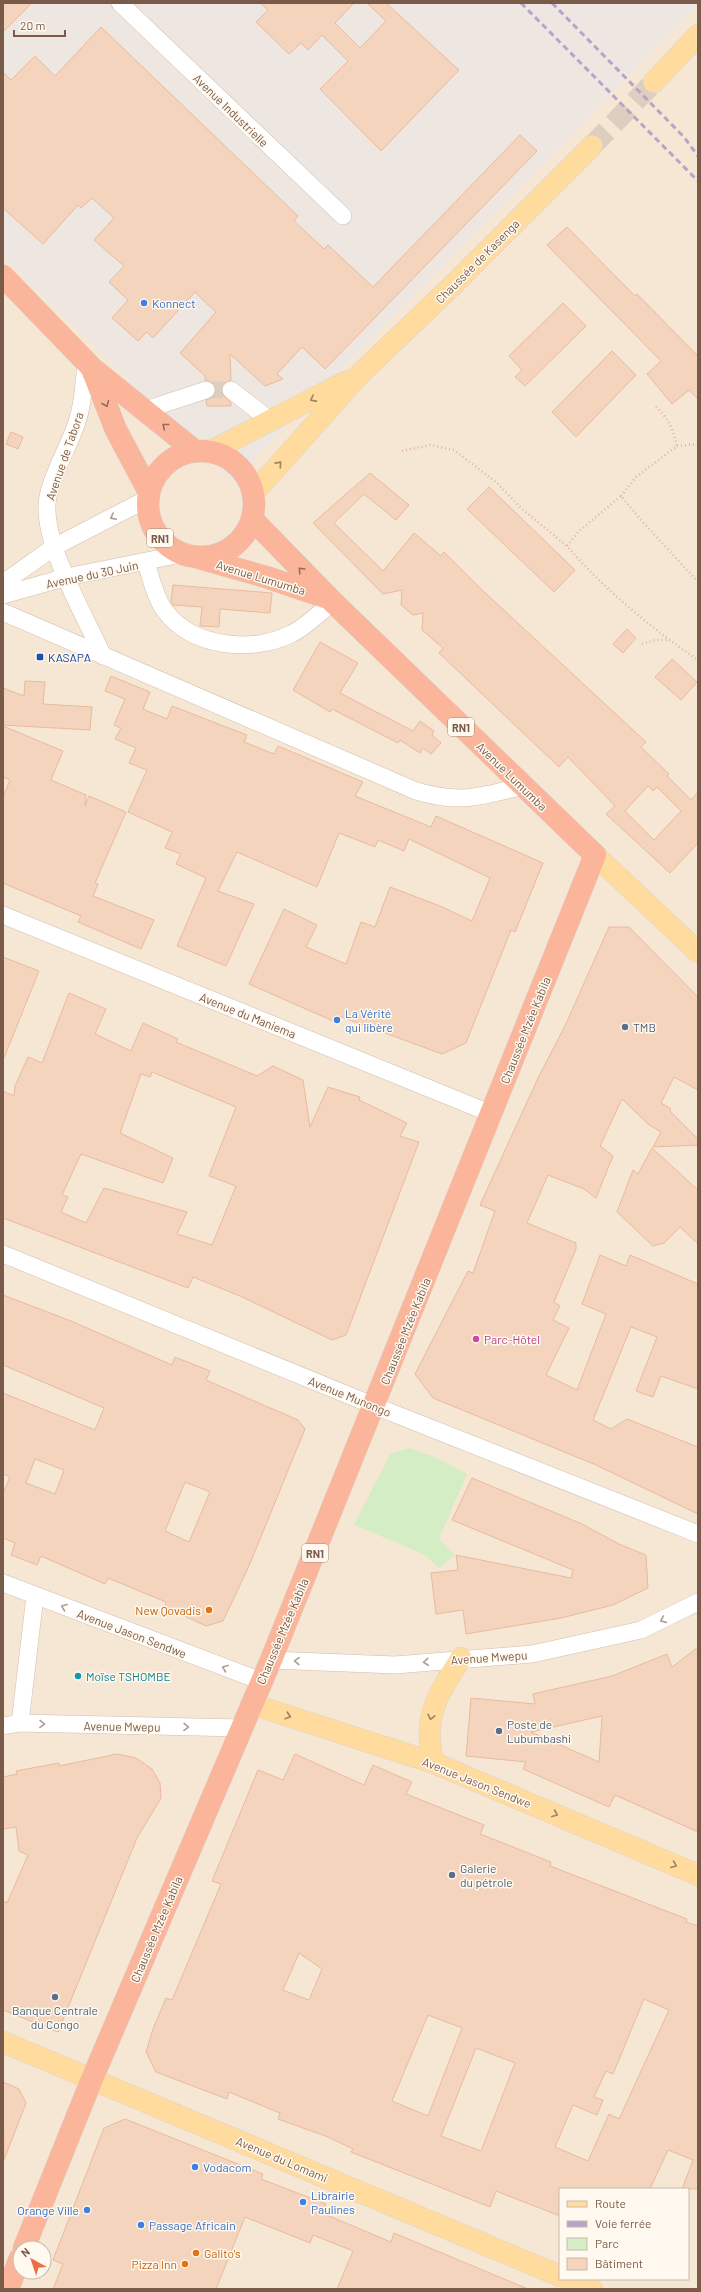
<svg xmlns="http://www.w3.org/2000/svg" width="701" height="2292" viewBox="0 0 701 2292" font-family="Barlow,sans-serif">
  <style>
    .residential { fill: #f6e7d5; fill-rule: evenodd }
    .industrial { fill: #eee7e1 }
    .green { fill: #d5edc4 }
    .building { fill: #f5d4bd; stroke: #e9ba9d; fill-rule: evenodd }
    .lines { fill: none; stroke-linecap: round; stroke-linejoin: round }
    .minor-tunnel { stroke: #ddcec0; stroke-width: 17; stroke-dasharray: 17 8; stroke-linecap: butt }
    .major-tunnel { stroke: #ddcec0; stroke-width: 21; stroke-dasharray: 21 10; stroke-linecap: butt }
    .minor-casing { stroke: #d1bdac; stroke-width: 18 }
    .major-casing { stroke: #dcd4d0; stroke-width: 22 }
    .highway-casing { stroke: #dcd4d0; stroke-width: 23 }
    .path { stroke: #dbb7a0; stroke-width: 2.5; stroke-dasharray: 1 3; stroke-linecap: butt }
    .minor { stroke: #fff; stroke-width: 17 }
    .major { stroke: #ffdb9d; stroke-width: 21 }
    .highway { stroke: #fbb59b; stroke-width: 22 }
    .rail { stroke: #b8a4c9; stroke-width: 3; stroke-dasharray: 6 4; stroke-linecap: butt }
    .oneway { stroke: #a28162 }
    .oneway2 { stroke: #946d59 }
    .oneway3 { stroke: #af9d92 }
    .shop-dot { fill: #3f7fe0; stroke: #fff9ef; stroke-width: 1.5 }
    .transit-dot { fill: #1a4fb4; stroke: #fff9ef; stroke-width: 1.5 }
    .service-dot { fill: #5c6f8a; stroke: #fff9ef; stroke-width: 1.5 }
    .hotel-dot { fill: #d1479c; stroke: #fff9ef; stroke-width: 1.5 }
    .food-dot { fill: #e8710a; stroke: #fff9ef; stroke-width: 1.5 }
    .culture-dot { fill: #0f9aa8; stroke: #fff9ef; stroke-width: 1.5 }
    .labels { text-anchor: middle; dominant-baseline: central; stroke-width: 3; stroke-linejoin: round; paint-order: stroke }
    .shield { fill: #fff9ef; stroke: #a28a7b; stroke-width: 1 }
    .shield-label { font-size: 11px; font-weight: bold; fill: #7a5b49 }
    .street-label { font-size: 12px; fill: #7a5b49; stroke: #fff9ef }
    .shop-label { font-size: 12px; fill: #366cbe; stroke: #fff9ef; text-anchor: start }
    .transit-label { font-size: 12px; fill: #164399; stroke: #fff9ef; text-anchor: start }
    .service-label { font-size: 12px; fill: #4e5e75; stroke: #fff9ef; text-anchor: start }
    .hotel-label { font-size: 12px; fill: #b23c85; stroke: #fff9ef; text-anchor: start }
    .food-label { font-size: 12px; fill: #c56008; stroke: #fff9ef; text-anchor: end }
    .culture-label { font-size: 12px; fill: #0d838f; stroke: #fff9ef; text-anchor: start }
  </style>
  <rect width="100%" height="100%" fill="#fef5e8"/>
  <path class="residential" d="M3,3H698V2289H3ZM560,2189H688V2279H560ZM20,2248H44V2272H20Z"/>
  <path class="industrial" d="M3,3H698V5L233,481L3,257Z"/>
  <path class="green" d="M410,1448L435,1457L467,1474L439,1539L455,1555L439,1568L423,1554L354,1525L390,1454Z"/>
  <path class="building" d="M3,3H32L3,32Z
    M260,3H354L335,23L360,48L386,21L367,3H386L459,70L381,151L320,89L348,61L322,35L308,50L301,43L289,54L256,22L268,10Z
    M101,27L298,216L294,221L324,249L328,245L373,287L520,135L537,151L325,369L302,347L277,374L283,379L265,386L230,354L231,380L223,384L221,389L222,394L231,403V406H207L206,400L213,397L216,392L215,387L212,382L205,380V376L180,353L216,312L206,303L195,292L153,338L147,332L138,341L112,318L128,300L109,282L124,266L94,240L114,218L92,198L81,208L78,205L43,244L3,208V72L11,80L35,56L55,76Z
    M567,227L635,296L637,294L698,356V399L689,390L672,404L647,374L661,361L547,245Z
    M563,303L586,326L525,386L515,377L522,370L509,356Z
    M612,351L636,375L576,437L552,412Z
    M11,432L23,437L18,449L6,444Z
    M370,473L409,505L396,520L364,494L334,523L383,571L414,533L441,556L444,552L480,588L646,742L641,747L669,774L667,776L691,800L698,792V843L670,873L606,814L615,806L568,757L559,767L439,653L443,648L422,630L423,613L413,615L401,605L402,590L383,594L313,523ZM648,786L653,791L657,787L681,811L654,840L625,811Z
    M489,487L575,570L554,592L467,509Z
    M173,585L272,593L270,613L220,609L219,627L200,626L202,607L173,605L171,602Z
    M627,629L636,638L623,653L613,644Z
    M320,642L358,663L340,693L413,731L420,721L434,731L432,735L441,743L431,754L423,748L420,753L400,740L398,743L332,709L330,712L293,690Z
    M672,659L697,682L681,700L655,677Z
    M111,676L150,692L143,709L167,719L172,706L247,735L244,742L274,754L278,746L363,782L355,796L431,827L436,816L543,863L515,932L511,930L466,1043L442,1054L336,1015L333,1021L249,984L284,909L317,925L306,947L346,964L361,922L375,927L390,887L440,906L472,921L490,878L409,839L404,851L378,840L375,847L339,833L317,887L237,852L218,891L254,904L226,966L177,946L206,878L176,864L181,854L165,848L172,832L128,812L147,770L129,763L136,748L115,739L121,728L114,725L125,699L105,691Z
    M25,681L45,682L43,704L92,707L90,730L3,725V688L24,696Z
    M3,726L63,751L51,780L86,795L85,806L89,796L126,812L95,883L98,884L93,896L154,920L141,949L78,922L81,916L3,883V797L10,780L3,777Z
    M609,927H629L698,997V1090L674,1077L661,1103L671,1109L670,1111L698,1139V1145L653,1147L661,1132L648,1124L622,1099L600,1146L613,1156L596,1198L584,1189L548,1175L527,1223L576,1243V1249L554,1302L560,1306L553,1320L569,1328L546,1375L577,1390L606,1314L582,1304L600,1255L626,1266L630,1255L698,1284V1389L661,1376L653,1397L636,1391L657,1337L631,1327L593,1420L611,1429L627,1419L698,1447V1514L596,1465L433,1398L415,1374L468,1271L473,1273L495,1211L480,1205L538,1078L565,1026Z
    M3,957L39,971L4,1058H3Z
    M69,993L106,1009L95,1034L131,1051L143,1023L178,1039L176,1042L257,1076L273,1066L303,1080L310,1127L328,1087L360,1097L359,1100L407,1123L400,1136L419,1142L346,1335L332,1340L240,1296L193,1277L188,1288L3,1218V1091L14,1096L15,1086L28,1057L42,1063ZM152,1072L236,1107L209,1176L236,1186L212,1245L177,1234L187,1212L104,1188L86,1223L61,1212L68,1197L62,1195L81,1154L163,1183L173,1158L120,1133L141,1074L150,1077Z
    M652,1148L698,1190V1244L680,1227L664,1243L653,1246L617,1212L633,1170L638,1174Z
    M3,1295L71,1321L172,1365L175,1357L210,1371L206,1380L298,1420L305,1429L249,1566L223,1621L206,1626L165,1607L166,1602L108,1578L105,1584L41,1556L37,1565L11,1555L15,1543L3,1538V1493L10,1477L3,1474V1393L95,1430L104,1408L3,1365ZM35,1459L64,1470L55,1494L26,1483ZM185,1482L210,1492L189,1542L165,1531Z
    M472,1478L582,1524L619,1544L646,1555L648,1588L613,1605L561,1618L466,1634L463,1610L436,1614L431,1573L458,1570L456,1555L571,1578L573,1570L452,1520Z
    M698,1647V1832L615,1795L609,1807L523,1769L526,1762L466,1756L471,1698L535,1704L533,1694L612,1676L667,1654L672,1667ZM602,1716L599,1762L531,1732Z
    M117,1754L136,1758L152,1769L160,1783L161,1798L137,1838L58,2032L3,2010V1901L7,1903L28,1855L19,1851L16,1827L3,1829V1777L17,1774L16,1771L59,1763V1766Z
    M295,1754L364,1785L373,1765L412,1782L406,1794L484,1825L480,1834L551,1862L550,1866L687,1919L686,1922L698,1926V2189H682L693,2160L668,2150L650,2189H560V2216L496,2191L490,2207L351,2152L353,2149L328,2137L278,2119L280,2113L229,2092L227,2099L156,2072L146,2052L153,2029L166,1998L172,2000L221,1884L212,1881L258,1770L283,1780ZM299,1953L322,1969L309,2000L283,1990ZM644,1999L669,2010L619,2119L609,2114L588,2161L555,2147L573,2105L597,2115L603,2100L594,2097L606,2071L613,2074ZM428,2015L462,2028L428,2116L392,2101ZM476,2048L515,2063L481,2151L441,2136Z
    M3,2082L19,2089L26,2103L4,2160Z
    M125,2119L263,2174L261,2179L326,2204L322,2213L391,2242L394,2233L528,2289H337L353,2251L313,2235L310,2243L245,2217L216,2289H53L63,2264L53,2260L104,2128Z"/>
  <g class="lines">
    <path class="minor-tunnel" d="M206,390H231"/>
    <path class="major-tunnel" d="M592,146L654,82"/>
    <defs>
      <path id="minor" d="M120,3L343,216
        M86,362C84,384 83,405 76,425C68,448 48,482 47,505C45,548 85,616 103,656
        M231,390L271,421
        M145,410L206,390
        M146,563C151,577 155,598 165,611C193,648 252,653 291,634C306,627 320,612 333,602
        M3,583L54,547L147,499
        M3,595L67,577L181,554
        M3,612L416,791C460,804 480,797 523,786
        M3,915L492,1114
        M3,1254L375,1406L698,1534
        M3,1583L261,1681
        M271,1660L395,1665L532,1654L641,1630L698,1602
        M20,1723L35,1596
        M3,1726L20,1723L241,1728"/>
      <path id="major" d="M654,82L698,35
        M211,451L347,381
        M253,494L360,374L452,286L592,146
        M595,855L698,952
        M251,1704L434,1763L698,1875
        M434,1763C421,1718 438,1695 461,1658
        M3,2042L560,2276
        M568,2279L592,2289"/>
      <path id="highway" d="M3,276L92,368L195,451
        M92,369L116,430L149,492
        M148 504a53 53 0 1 1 106 0a53 53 0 1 1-106 0Z
        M199,558L266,577L325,597
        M24,2248L92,2079L271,1660L595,855L333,602L252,519
        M8,2289L20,2258"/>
    </defs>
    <use href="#minor" class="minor-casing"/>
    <use href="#major" class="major-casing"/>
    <use href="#highway" class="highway-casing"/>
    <path class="path" d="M677,446L698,444
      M402,451L430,445L454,450L497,483L522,509L567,546
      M621,496L636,477L677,446C672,426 669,419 654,405
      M698,582L641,520L621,496L578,532L567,546C604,589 651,628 698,660
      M642,644L655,640H670"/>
    <use href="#minor" class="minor"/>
    <use href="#major" class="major"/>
    <use href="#highway" class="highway"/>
    <path class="rail" d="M521,3L698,181
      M552,3L684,137L698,156"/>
  </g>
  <defs><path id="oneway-chevron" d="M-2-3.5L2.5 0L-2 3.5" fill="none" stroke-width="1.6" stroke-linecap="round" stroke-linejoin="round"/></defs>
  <g class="oneway">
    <use href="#oneway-chevron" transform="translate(313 399) rotate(152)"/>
    <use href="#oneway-chevron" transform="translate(279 464) rotate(-48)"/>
    <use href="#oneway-chevron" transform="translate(288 1716) rotate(18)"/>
    <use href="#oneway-chevron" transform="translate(431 1717) rotate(103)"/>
    <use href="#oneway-chevron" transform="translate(555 1814) rotate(23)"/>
    <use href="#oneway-chevron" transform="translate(674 1865) rotate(23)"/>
  </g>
  <g class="oneway2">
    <use href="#oneway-chevron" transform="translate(106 404) rotate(68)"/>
    <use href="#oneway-chevron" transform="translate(165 426) rotate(-141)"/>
    <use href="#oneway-chevron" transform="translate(301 570) rotate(-134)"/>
  </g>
  <g class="oneway3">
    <use href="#oneway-chevron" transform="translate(113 517) rotate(153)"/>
    <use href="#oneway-chevron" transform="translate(64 1607) rotate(-159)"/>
    <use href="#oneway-chevron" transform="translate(663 1620) rotate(156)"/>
    <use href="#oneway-chevron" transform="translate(297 1661) rotate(-178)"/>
    <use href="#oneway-chevron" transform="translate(426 1662) rotate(174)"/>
    <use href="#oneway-chevron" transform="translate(225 1668) rotate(-159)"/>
    <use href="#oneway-chevron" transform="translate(42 1724) rotate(1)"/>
    <use href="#oneway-chevron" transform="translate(186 1727) rotate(1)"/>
  </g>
  <g class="shop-dot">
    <circle cx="144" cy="303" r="4"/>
    <circle cx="337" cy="1020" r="4"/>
    <circle cx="195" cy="2167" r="4"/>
    <circle cx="303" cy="2202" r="4"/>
    <circle cx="87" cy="2210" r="4"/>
    <circle cx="141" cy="2225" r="4"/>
  </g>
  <rect class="transit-dot" x="36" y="653" width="8" height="8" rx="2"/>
  <g class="service-dot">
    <circle cx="625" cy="1027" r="4"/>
    <circle cx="499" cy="1731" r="4"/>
    <circle cx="452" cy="1875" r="4"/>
    <circle cx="55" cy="1997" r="4"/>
  </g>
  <circle class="hotel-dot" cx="476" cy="1339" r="4"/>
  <g class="food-dot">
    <circle cx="209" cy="1610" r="4"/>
    <circle cx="196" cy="2253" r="4"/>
    <circle cx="185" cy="2264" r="4"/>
  </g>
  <circle class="culture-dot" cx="78" cy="1676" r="4"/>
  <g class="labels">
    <g class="shield">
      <rect x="147" y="529" width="26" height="18" rx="3"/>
      <rect x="448" y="718" width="26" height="18" rx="3"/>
      <rect x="302" y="1544" width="26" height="18" rx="3"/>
    </g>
    <g class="shield-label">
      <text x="160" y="538">RN1</text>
      <text x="461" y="727">RN1</text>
      <text x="315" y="1553">RN1</text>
    </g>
    <g class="street-label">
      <text transform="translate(231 110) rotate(44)">Avenue Industrielle</text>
      <text transform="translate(477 261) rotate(-45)">Chaussée de Kasenga</text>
      <text transform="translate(64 456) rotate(-71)">Avenue de Tabora</text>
      <text transform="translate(92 574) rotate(-12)">Avenue du 30 Juin</text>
      <text transform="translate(261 577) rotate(17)">Avenue Lumumba</text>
      <text transform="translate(512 776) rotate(44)">Avenue Lumumba</text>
      <text transform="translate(248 1015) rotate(22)">Avenue du Maniema</text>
      <text transform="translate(525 1030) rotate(-68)">Chaussée Mzée Kabila</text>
      <text transform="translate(405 1331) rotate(-68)">Chaussée Mzée Kabila</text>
      <text transform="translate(350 1396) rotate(22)">Avenue Munongo</text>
      <text transform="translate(282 1631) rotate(-67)">Chaussée Mzée Kabila</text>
      <text transform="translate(132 1633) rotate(21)">Avenue Jason Sendwe</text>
      <text transform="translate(489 1657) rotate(-4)">Avenue Mwepu</text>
      <text transform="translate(122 1726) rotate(1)">Avenue Mwepu</text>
      <text transform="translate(477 1782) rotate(22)">Avenue Jason Sendwe</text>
      <text transform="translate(156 1929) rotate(-67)">Chaussée Mzée Kabila</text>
      <text transform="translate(282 2159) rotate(23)">Avenue du Lomami</text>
    </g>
    <g class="shop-label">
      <text x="152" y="303">Konnect</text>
      <text x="345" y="1013">La Vérité<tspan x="345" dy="14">qui libère</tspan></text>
      <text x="203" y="2167">Vodacom</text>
      <text x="311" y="2195">Librairie<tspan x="311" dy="14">Paulines</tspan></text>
      <text x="79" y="2210" text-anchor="end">Orange Ville</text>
      <text x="149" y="2225">Passage Africain</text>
    </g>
    <g class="transit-label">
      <text x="48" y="657">KASAPA</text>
    </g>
    <g class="service-label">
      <text x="633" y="1027">TMB</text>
      <text x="507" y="1724">Poste de<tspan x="507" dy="14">Lubumbashi</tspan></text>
      <text x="460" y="1868">Galerie<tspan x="460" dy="14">du pétrole</tspan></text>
      <text x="55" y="2010" text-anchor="middle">Banque Centrale<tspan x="55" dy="14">du Congo</tspan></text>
    </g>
    <g class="hotel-label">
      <text x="484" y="1339">Parc-Hôtel</text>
    </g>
    <g class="food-label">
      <text x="201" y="1610">New Qovadis</text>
      <text x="204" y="2253" text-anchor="start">Galito's</text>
      <text x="177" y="2264">Pizza Inn</text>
    </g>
    <g class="culture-label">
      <text x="86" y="1676">Moïse TSHOMBE</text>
    </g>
  </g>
  <rect width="701" height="2292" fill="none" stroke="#7a5b49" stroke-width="8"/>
  <rect x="559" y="2188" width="130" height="92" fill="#fff9ef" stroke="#cabaad"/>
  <rect x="567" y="2201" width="20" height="6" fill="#ffdb9d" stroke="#cabaad"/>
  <text x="595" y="2208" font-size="12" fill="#7a5b49">Route</text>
  <rect x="567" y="2221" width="20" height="6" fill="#b8a4c9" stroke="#cabaad"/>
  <text x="595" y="2228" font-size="12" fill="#7a5b49">Voie ferrée</text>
  <rect x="567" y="2238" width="20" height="12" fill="#d5edc4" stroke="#cabaad"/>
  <text x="595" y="2248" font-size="12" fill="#7a5b49">Parc</text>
  <rect x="567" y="2258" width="20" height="12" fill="#f5d4bd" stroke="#cabaad"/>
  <text x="595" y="2268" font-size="12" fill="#7a5b49">Bâtiment</text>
  <g transform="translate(32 2260) rotate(320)"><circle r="19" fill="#fff9ef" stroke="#cabaad"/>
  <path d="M0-3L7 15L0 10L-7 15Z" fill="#ee6d46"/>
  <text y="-6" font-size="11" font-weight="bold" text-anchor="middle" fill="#7a5b49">N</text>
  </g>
  <path d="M14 30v6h51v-6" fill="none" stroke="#7a5b49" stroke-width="2"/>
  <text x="20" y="30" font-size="12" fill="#7a5b49" stroke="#fff9ef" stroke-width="3" paint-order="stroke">20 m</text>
</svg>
